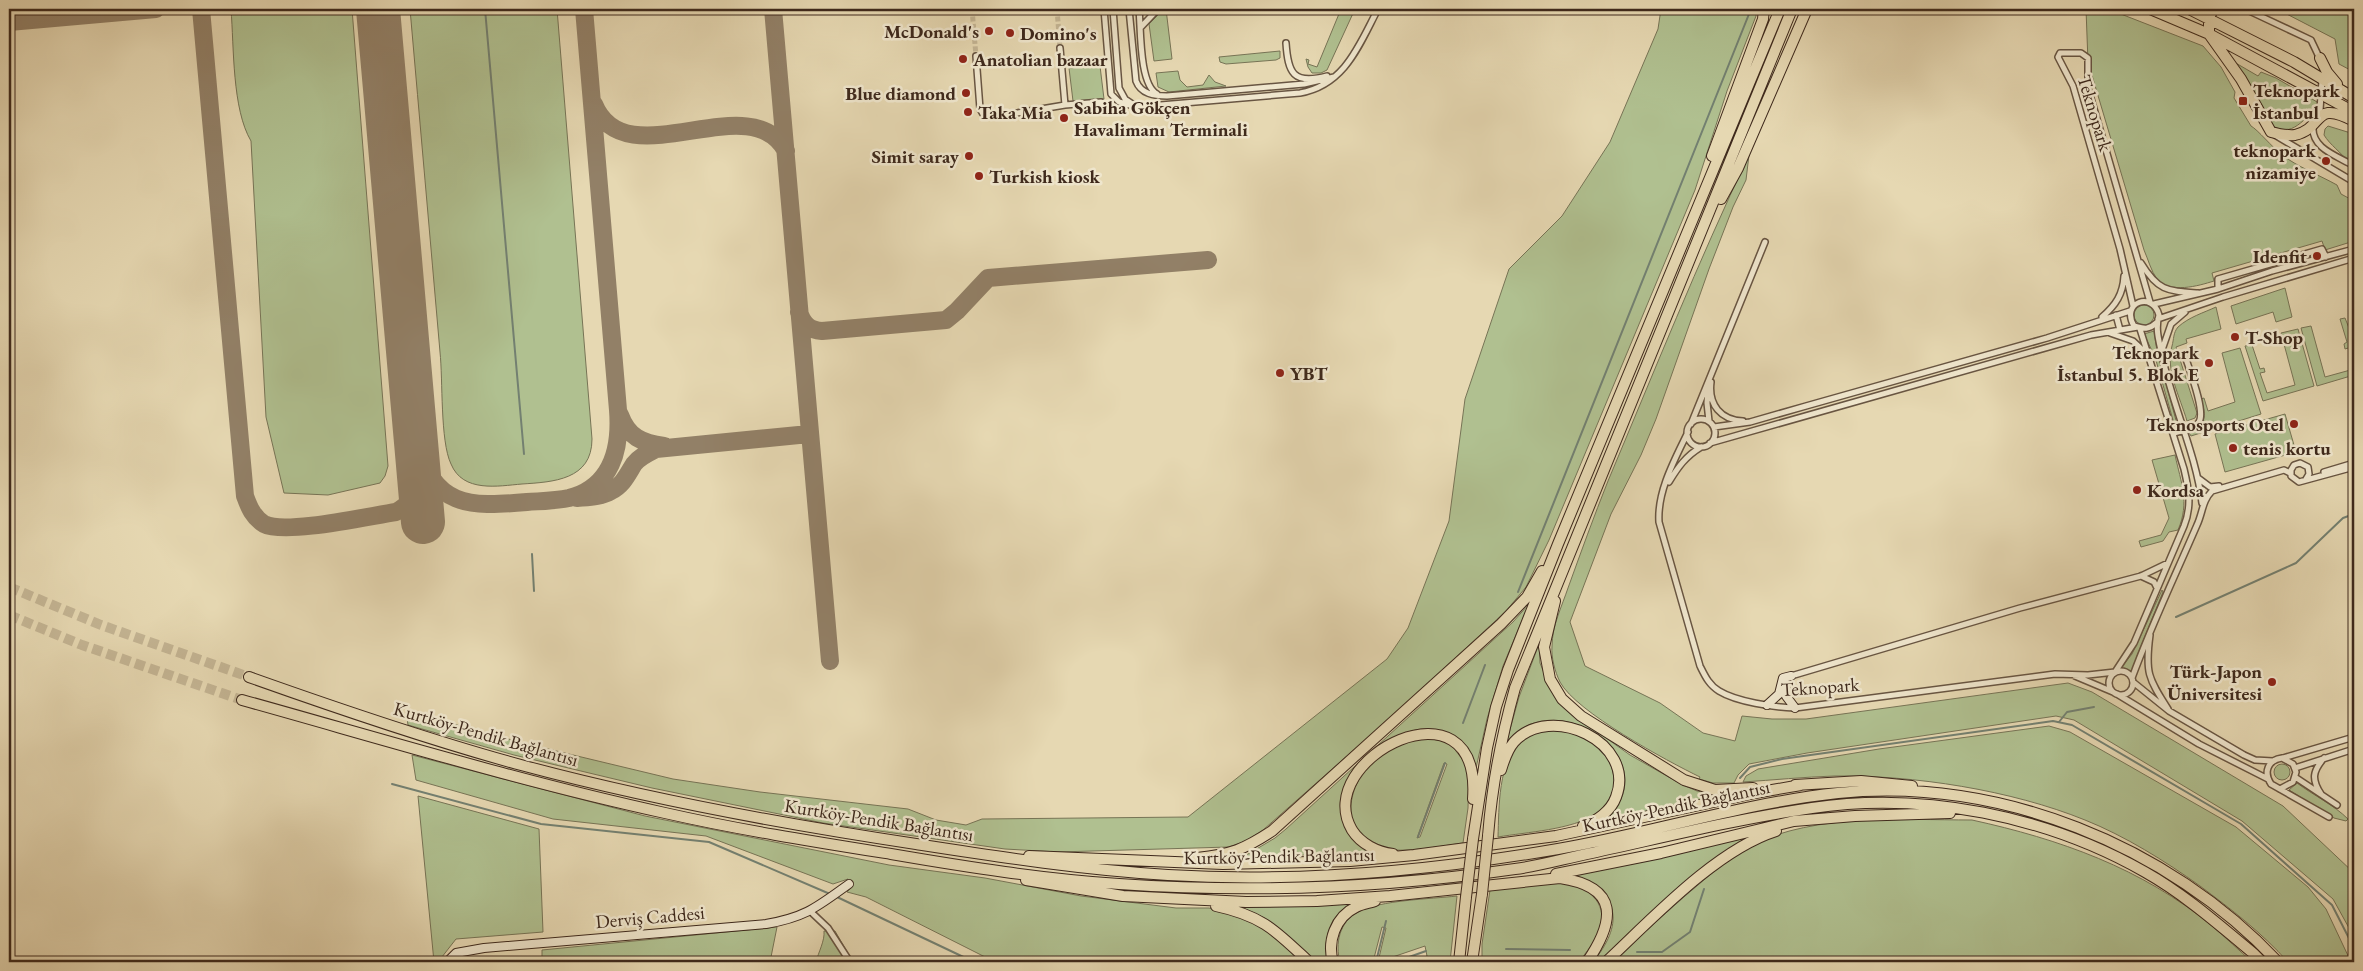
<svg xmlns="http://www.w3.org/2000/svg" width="2363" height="971" viewBox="0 0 2363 971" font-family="'EB Garamond',serif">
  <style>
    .green { fill: #b0c090; stroke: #777456; fill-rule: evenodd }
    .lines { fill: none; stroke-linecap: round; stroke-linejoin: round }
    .stream { stroke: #738071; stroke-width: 2 }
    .taxiway { stroke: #928067; stroke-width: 18 }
    .runway { stroke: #928067; stroke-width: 44 }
    .street-tunnel { stroke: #c4b594; stroke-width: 5; stroke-dasharray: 5 2.5; stroke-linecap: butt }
    .highway-tunnel { stroke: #c4b594; stroke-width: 10; stroke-dasharray: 10 5; stroke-linecap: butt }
    .street-casing { stroke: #685542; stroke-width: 8 }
    .secondary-casing { stroke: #3e291c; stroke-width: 10 }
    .highway-casing { stroke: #3e291c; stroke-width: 12 }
    .street { stroke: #efe6cd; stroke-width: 5 }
    .secondary { stroke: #efe6cd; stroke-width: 8 }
    .highway { stroke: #e6d8b2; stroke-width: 10 }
    .highway-bridge-casing { stroke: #3e291c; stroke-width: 12; stroke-linecap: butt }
    .highway-bridge { stroke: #e6d8b2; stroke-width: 10 }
    .poi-dot { fill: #8f2418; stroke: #efe6cd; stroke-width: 2 }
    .labels { text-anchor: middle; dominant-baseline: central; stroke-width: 5; stroke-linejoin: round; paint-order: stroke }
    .poi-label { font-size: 19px; font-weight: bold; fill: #3e291c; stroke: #efe6cd; text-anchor: start }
    .street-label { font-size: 19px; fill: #3e291c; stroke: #efe6cd }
  </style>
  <rect width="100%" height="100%" fill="#e6d8b2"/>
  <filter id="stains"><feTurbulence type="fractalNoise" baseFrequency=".004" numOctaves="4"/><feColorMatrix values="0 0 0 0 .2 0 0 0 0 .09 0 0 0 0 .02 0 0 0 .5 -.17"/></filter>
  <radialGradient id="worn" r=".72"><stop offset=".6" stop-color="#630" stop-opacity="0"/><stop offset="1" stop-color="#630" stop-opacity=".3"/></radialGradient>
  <path class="green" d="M231,9H352L388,466L385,476L380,483L328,495L284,493L266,417L251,141C232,109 234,47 231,9Z
    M410,9H557L592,439C592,480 553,482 522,484C498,486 463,493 451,464C440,441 443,380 440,352C430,237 420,123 410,9Z
    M1164,9H1166L1172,59L1154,61L1149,24Z
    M1341,9H1355L1327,70L1321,73H1312L1308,67L1306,59L1309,60L1308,64L1317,67Z
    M1661,9H1757L1756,16L1727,91L1695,190L1549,540L1526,587L1506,611L1398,711L1263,830L1246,841L1229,847L1058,852L1005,849L823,823L652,788L514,755L408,725L406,711L523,743L673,779L760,792L908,809L936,820L966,825L982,819L1188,817L1387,659L1408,628L1449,521L1465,399L1509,269L1562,216L1610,142L1658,29Z
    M2086,9H2108L2203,46L2221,67L2235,92L2234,98L2251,126C2257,129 2273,148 2282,155C2298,167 2319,175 2337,185L2341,194L2354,201V241L2325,250L2322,241L2212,273L2214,281C2198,286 2170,294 2157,279C2151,271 2148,259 2144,250L2088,62Z
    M2277,9H2354V72L2339,64L2335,39Z
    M1280,51V58L1276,60L1226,64L1220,62L1219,57Z
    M2234,62L2258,76L2261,72L2276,78L2324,106C2306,111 2296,140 2273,126Z
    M1100,66L1104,99L1073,101L1069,68Z
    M1178,71L1180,80L1187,87L1203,85L1209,75L1215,82L1226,86L1169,92L1158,87L1156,73Z
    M2328,126L2354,134V161L2349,163C2341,152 2330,145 2324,135L2325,129Z
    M1749,155L1746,180L1733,207L1709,269L1656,419L1641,455L1611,514L1570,622L1585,666L1660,703L1703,733L1735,741L1742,716L1772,719H1806L2068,683L2092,692L2283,806L2354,873V937L2333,899L2242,821L2074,720L2056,716L1807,753L1749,764L1738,775L1734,783H1713L1699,779L1700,777C1667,761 1576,712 1560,682C1555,672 1551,657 1552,646C1552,626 1562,606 1568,588C1581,552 1594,516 1608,481C1654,372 1698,262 1749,155Z
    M2285,288L2292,317L2276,322L2273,312L2236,324L2231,306Z
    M2134 315a10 10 0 1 1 20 0a10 10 0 1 1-20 0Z
    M2216,307L2221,329L2186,339L2187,343L2176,347L2197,413L2195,418L2187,421C2180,397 2165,369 2172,346C2174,339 2173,333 2178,327C2189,317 2203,313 2216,307Z
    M2345,318L2349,328L2354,327V368L2348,348L2345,349L2344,344L2347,342L2340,319Z
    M2311,326L2325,377L2354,369V375L2317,386L2301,328Z
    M2298,329L2314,386L2263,401L2245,346L2252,345L2260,369L2264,368L2265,372L2260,373L2267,393L2295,385L2281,333Z
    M2154,331L2157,351L2177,424L2175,427L2155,357L2144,334Z
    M2240,348L2261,414L2191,436L2188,431C2206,422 2207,419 2201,399L2204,398L2208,411L2235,402L2222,353Z
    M2285,414L2296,452L2225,472L2215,434Z
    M2175,455C2181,483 2190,502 2178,530L2169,532L2163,541L2141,547L2139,541L2161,535L2169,518L2152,460Z
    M2162,590L2163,592L2137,656L2133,674L2120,669L2132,654Z
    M1529,604L1503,666L1487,719L1476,768C1462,733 1432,718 1397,737C1387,742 1379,753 1371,760C1364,767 1352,775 1346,783C1343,787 1342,796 1342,801C1339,827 1354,844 1376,855H1300L1238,860L1275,838L1286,829L1513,622Z
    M1539,644L1540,663L1550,688L1564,708L1630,755L1681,784L1697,791L1723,796L1603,822C1612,812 1621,804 1624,790C1633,745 1574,710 1534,723C1523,726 1514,736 1506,744L1519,697Z
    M2049,726L2070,732L2236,827L2308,887L2326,909L2351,962H2288C2262,933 2231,909 2200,886C2165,861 2125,836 2085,820C2011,790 1914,775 1834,776C1804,777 1773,780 1743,782L1746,776L1758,769L1879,749Z
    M1538,730C1546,730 1554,729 1561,730C1589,735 1617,756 1614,786C1612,797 1605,809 1596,814C1571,830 1527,832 1498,837C1499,808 1498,761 1521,740C1526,736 1533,733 1538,730Z
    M1421,737L1449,742L1469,768L1468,808L1463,843C1441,846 1402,854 1382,848C1336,833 1347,784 1376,758C1389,747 1405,743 1421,737ZM1444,763L1447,764L1420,837L1417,838Z
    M412,755L645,816L889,865L985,878L1081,896L1176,908H1209L1241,915L1277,937L1302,962H995L866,897L847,892L853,886L848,879L833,884L706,836L553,819L416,780Z
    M2274 772a8 8 0 1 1 16 0a8 8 0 1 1-16 0Z
    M2297,783C2313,795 2334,805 2348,819L2346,821L2334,818L2289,790Z
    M418,796L539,829L543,932L456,939L438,962H434Z
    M1972,820C2059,839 2142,868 2212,926C2226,938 2239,950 2252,962H1612C1645,932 1677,902 1711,874C1724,864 1737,853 1751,845C1818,813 1900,820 1972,820Z
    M1756,835L1602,962H1593C1623,925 1621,896 1576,875Z
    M1560,882C1585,884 1609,901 1600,930C1596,941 1586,952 1579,962H1482V944L1490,890Z
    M1457,896L1450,962H1410L1427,956L1425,946L1378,962L1386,928L1382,927L1373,962H1340C1335,944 1339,922 1358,912C1380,900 1431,899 1457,896Z
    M1357,903C1353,905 1346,907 1342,910C1328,922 1323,945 1328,962H1314L1286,935L1265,918L1236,905Z
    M777,927L770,962H542V950Z
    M824,931H835L853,962H816C818,953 825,941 824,931Z"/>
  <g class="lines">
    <path class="stream" d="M485,9L524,454
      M532,554L534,591
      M1518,592L1751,9
      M2176,617L2296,563L2343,518L2354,514
      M2059,722L2067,712L2094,707
      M1463,723L1485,665
      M1740,778L1750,767L1782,759L2053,721L2072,725L2241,824L2332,905L2354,948
      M392,784L541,824L709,842L830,894
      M1418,837L1445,763
      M837,897L974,962
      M1506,949L1570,950
      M1637,952H1662L1690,932L1704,889
      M1376,962L1386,921
      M1395,962L1426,951"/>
    <path class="taxiway" d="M201,9L245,496C249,507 253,517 264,524C285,535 369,516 396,512C410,504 415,497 419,482
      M773,9L830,661
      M9,22L156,9
      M594,104C625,181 750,84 786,151
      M799,312C803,325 810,330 822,331L946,320L957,311L988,278L1208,260
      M620,415C628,437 642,443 664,446
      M416,441C434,508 468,507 527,502C541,501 555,501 569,498C612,487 621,449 618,410L584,9
      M577,498C588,497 601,497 611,491C623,485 627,475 634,464C639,457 648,453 656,449L809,434"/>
    <path class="runway" d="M378,9L423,522"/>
    <path class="street-tunnel" d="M972,9L976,56
      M1057,9L1060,48"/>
    <path class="highway-tunnel" d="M9,587L101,625L249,677
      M9,615L82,645L242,700"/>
    <defs>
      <path id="street" d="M1104,9L1111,94L1119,102L1137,107L1300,93C1345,85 1359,45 1378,9
        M1113,9L1119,88L1125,99L1134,105
        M1129,9L1136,81C1141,94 1154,96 1167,96L1304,84L1334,77
        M1139,9C1141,29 1139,84 1157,94
        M2245,9L2311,40L2320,59
        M1141,27L1158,9
        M1286,43C1288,73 1293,85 1327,76
        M1060,48L1065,105
        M976,56L980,109L983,114L993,117L1065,105L1101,102
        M2316,118L2320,110L2322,80
        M2313,126C2311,149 2338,156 2354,166
        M2275,135L2354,182
        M2141,263C2158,291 2167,291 2198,293
        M2218,289V279L2322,249L2326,257
        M2154,304L2218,289L2272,271L2354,249
        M2133,306L2120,249L2073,86L2058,57L2060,53H2081L2088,58V88L2150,302
        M2116,315L2120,330
        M2102,317C2116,305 2123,294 2124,276
        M2158,319L2223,297L2354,258
        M2156,323C2148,331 2142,328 2134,326C2120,302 2153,291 2159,315C2155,330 2159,340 2162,355C2172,405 2196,453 2202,503
        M2110,333L2133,341L2147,354
        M2162,350L2171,324L2185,312
        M1711,382C1708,405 1721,420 1743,421
        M1708,390L1707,403L1709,421
        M1687 433a14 14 0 1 1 28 0a14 14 0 1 1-28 0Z
        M1691,424L1765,242
        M1714,427L1750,422L1806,406L2047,338L2130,311
        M1688,432C1675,459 1657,491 1659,522L1700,666C1705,676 1709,685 1719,691C1737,702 1773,707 1795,708L2055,674L2088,675L2115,672L2134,643L2184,526C2192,506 2189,490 2184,469L2140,329
        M2174,433C2181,431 2195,429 2199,422C2206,411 2189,369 2185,356
        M1710,443L2091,335L2138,327
        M2324,472L2354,463
        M2198,478L2210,487L2219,486
        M2306,479L2309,474L2308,467L2300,463L2294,465L2291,470V476L2299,482L2354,467
        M1669,482C1678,467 1686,456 1701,447
        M2141,576L2154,582L2157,588
        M2150,635C2145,672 2148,678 2168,709
        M2109 683a12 12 0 1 1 24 0a12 12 0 1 1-24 0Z
        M1791,676L2020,608L2141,576L2168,563
        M2075,676L2113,692
        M2132,678C2151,626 2175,576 2197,525C2203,512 2202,501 2212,491L2284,470L2290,473
        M2133,682L2169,711L2244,755L2255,760L2273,761
        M2117,694L2199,744L2268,779
        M2283,758L2354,737
        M2295,768L2354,749
        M2295,777L2337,805
        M2280,789L2293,782L2296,772L2293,764L2282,758C2268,760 2263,772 2271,784L2329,817
        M2321,794C2311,779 2313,771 2324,758
        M810,911L828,928L850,962"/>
      <path id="secondary" d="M1785,683L1786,696L1795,708
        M1767,705L1779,694L1783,678L1791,676
        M447,962L456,953L484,948L766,924C806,917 817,907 849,884"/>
      <path id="highway" d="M2150,9L2209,34L2354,112
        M2189,9L2294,62L2354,98
        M2213,9L2209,18V34L2241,79L2271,132C2279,134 2287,136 2295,135C2325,128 2312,99 2354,121
        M2320,58L2327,72L2337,84
        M1712,156L1763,19L1764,9
        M1721,199L1738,168L1807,9
        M1555,601L1544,647L1550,679L1562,699L1581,716L1684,780L1715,790L1753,788
        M249,677C339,709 429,740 521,765C651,800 783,824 916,844C1000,857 1083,870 1168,875C1298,883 1430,871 1558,849C1652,833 1743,803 1838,793C2000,777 2168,845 2278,962
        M242,700C382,739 523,782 665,813C740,830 816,842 891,854C967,867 1043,879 1119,884C1251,893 1384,888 1515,869C1539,866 1563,859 1587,854C1661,838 1736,819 1812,808C1923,791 2047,816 2145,872C2184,894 2218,924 2253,953L2262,962
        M1501,770C1504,760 1507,750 1514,742C1550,702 1637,742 1616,797C1611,811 1597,821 1583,826
        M1795,785L1861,781L1912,786
        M1488,836C1492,785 1501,738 1515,688L1792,9
        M1473,839L1487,748L1496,707L1508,670L1558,544L1780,9
        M1393,854C1377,852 1361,844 1352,830C1310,758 1482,672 1473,799
        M1029,856L1223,864L1350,861L1414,855L1556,836L1755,793L1801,785
        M1197,858C1232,854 1243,850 1272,831L1501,624L1527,597L1542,571
        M1556,874L1661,853L1794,821L1855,816L1950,813
        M1026,880L1123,896L1246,902L1317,901L1390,896L1560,878C1620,887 1615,921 1587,962
        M1216,906C1263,916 1276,931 1309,962
        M1333,962C1327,942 1335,917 1356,907C1361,904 1369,903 1375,901
        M1459,962L1466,897
        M1472,962L1482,894
        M1606,962C1652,919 1716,850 1776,831"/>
    </defs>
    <use href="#street" class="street-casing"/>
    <use href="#secondary" class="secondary-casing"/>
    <use href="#highway" class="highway-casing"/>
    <use href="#street" class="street"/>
    <use href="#secondary" class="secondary"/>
    <use href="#highway" class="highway"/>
    <defs>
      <path id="highway-bridge" d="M1482,894L1488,836
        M1466,897L1473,839"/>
    </defs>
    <use href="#highway-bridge" class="highway-bridge-casing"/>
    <use href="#highway-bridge" class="highway-bridge"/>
  </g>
  <g class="poi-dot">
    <circle cx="989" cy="31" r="5"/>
    <circle cx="1010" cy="33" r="5"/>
    <circle cx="963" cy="59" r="5"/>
    <circle cx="966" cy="93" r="5"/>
    <rect x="2238" y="96" width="10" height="10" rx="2.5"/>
    <circle cx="968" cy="112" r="5"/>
    <circle cx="1064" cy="118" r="5"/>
    <circle cx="969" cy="156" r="5"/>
    <circle cx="2326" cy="161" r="5"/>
    <circle cx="979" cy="176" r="5"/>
    <circle cx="2317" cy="256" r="5"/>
    <circle cx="2235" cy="337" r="5"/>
    <circle cx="2209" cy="363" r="5"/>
    <circle cx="1280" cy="373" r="5"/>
    <circle cx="2294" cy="424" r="5"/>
    <circle cx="2233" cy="448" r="5"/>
    <circle cx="2137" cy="490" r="5"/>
    <circle cx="2272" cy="682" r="5"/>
  </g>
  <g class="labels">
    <g class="poi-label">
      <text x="979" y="31" text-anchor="end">McDonald's</text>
      <text x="1020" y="33">Domino's</text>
      <text x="973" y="59">Anatolian bazaar</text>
      <text x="2253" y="90">Teknopark<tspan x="2253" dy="22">İstanbul</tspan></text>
      <text x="956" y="93" text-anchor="end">Blue diamond</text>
      <text x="1074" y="107">Sabiha Gökçen<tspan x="1074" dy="22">Havalimanı Terminali</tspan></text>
      <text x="978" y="112">Taka Mia</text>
      <text x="2316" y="150" text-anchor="end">teknopark<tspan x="2316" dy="22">nizamiye</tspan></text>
      <text x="959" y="156" text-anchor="end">Simit saray</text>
      <text x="989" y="176">Turkish kiosk</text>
      <text x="2307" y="256" text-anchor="end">Idenfit</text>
      <text x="2245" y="337">T-Shop</text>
      <text x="2199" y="352" text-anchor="end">Teknopark<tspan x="2199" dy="22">İstanbul 5. Blok E</tspan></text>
      <text x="1290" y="373">YBT</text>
      <text x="2284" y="424" text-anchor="end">Teknosports Otel</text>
      <text x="2243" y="448">tenis kortu</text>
      <text x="2147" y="490">Kordsa</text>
      <text x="2262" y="671" text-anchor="end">Türk-Japon<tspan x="2262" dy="22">Üniversitesi</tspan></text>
    </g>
    <g class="street-label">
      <text transform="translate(2095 113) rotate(73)">Teknopark</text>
      <text transform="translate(1820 687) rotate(-4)">Teknopark</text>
      <text transform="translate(486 734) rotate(16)">Kurtköy-Pendik Bağlantısı</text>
      <text transform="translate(1676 806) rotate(-12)">Kurtköy-Pendik Bağlantısı</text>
      <text transform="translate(879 820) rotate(9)">Kurtköy-Pendik Bağlantısı</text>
      <text transform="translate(1279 856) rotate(-1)">Kurtköy-Pendik Bağlantısı</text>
      <text transform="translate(650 917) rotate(-5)">Derviş Caddesi</text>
    </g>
  </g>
  <rect width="2363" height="971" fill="none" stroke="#e6d8b2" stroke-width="30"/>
  <rect x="10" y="10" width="2343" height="951" fill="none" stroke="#3e291c" stroke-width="2.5"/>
  <rect x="15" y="15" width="2333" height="941" fill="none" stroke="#3e291c"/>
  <rect width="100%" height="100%" filter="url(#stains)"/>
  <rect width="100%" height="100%" fill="url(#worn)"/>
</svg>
